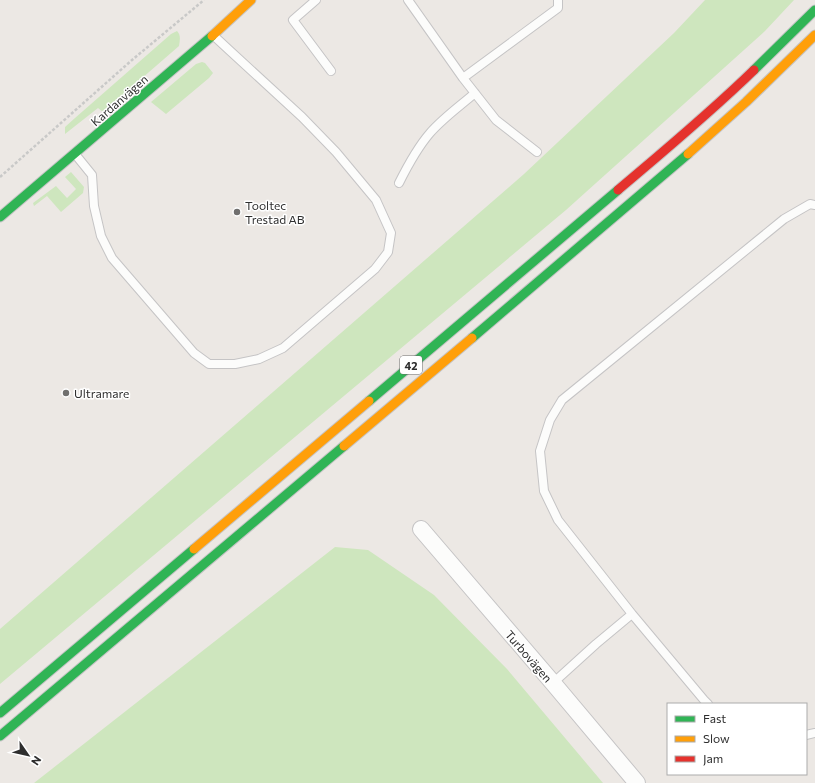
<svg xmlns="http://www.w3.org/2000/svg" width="815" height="783" viewBox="0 0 815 783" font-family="Commissioner,sans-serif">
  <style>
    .green { fill: #cee6be }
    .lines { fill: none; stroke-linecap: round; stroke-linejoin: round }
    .lane-casing { stroke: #c5c4c5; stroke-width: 10 }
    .street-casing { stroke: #c5c4c5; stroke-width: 18 }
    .fast-casing { stroke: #c5c4c5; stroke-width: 11 }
    .slow-casing { stroke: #c5c4c5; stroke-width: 11 }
    .jam-casing { stroke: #c5c4c5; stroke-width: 11 }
    .path { stroke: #c9c9c8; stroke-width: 2.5; stroke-dasharray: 3 2; stroke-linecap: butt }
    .lane { stroke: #fcfcfb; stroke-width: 8 }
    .street { stroke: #fcfcfb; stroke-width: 16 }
    .fast { stroke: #30b455; stroke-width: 9 }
    .slow { stroke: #ff9f0a; stroke-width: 9 }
    .jam { stroke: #e5322d; stroke-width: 9 }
    .poi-dot { fill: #706f6e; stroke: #fff; stroke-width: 1.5 }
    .labels { text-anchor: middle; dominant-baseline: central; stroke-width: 3; stroke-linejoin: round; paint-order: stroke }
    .shield { fill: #fff; stroke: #6d6d6d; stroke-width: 1 }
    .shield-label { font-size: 11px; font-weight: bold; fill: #2e2e2e }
    .street-label { font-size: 12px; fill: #2e2e2e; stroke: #fff }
    .poi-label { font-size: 12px; fill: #2e2e2e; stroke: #fff; text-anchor: start }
  </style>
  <rect width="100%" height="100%" fill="#ece8e4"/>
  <path class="green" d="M705,0H794L765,31L566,210L0,684V629L524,174L674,33Z
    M177,31C181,35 180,40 179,46L103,112L98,108L65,134V127L75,118L171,34Z
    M202,62L205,63L213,73L209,78L166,114L151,102L196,64Z
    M71,172L84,187L83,193L61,212L47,196L34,206L33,203L56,186L67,198L76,189L65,177Z
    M335,547L368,550L434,595L507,669L603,783H34Z"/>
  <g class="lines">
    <defs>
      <path id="lane" d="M316,0L293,20L331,71
        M408,0L463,78L496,120L537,152
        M463,78L558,8V0
        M75,154L92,175L94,206L101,236L112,258L194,353L209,364H235L259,359L283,348L375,269L388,252L391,233L376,200L336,152L302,117L228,49L214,36
        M399,183C408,165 417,148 430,133C443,118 460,106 475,93
        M553,683L596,644L632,614
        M708,704L704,700L632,614L558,520L544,491L540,451L550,420L562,400L784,219L810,204L815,205
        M806,735L815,733"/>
      <path id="street" d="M421,529L553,683L637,783"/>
      <path id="fast" d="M754,70L815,10
        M0,217L212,36
        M472,338L688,154
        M369,401L618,190
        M0,713L194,549
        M0,736L344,446"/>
      <path id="slow" d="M212,36L251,0
        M688,154L746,102L815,35
        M344,446L472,338
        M194,549L369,401"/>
      <path id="jam" d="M618,190C664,151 711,112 754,70"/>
    </defs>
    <use href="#lane" class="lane-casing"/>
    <use href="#street" class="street-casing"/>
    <use href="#fast" class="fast-casing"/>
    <use href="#slow" class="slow-casing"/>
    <use href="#jam" class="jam-casing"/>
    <path class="path" d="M0,177L132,60L204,0"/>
    <use href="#lane" class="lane"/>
    <use href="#street" class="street"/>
    <use href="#fast" class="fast"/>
    <use href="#slow" class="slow"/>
    <use href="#jam" class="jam"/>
  </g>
  <g class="poi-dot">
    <circle cx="237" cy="212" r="4"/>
    <circle cx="66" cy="393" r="4"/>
  </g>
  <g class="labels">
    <rect class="shield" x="400" y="356" width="22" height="18" rx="3"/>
    <g class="shield-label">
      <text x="411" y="365">42</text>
    </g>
    <g class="street-label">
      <text transform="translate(119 100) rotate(-41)">Kardanvägen</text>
      <text transform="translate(529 656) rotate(49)">Turbovägen</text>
    </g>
    <g class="poi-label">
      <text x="245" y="205">Tooltec<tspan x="245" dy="14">Trestad AB</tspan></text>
      <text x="74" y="393">Ultramare</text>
    </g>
  </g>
  <rect x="667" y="703" width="140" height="72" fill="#ffffff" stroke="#ababab"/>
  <rect x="675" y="716" width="20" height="6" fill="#30b455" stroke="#ababab"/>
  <text x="703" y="723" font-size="12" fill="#2e2e2e">Fast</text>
  <rect x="675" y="736" width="20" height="6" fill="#ff9f0a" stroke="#ababab"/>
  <text x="703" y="743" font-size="12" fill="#2e2e2e">Slow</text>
  <rect x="675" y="756" width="20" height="6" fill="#e5322d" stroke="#ababab"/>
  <text x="703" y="763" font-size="12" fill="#2e2e2e">Jam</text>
  <g transform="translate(28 755) rotate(124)" stroke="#ffffff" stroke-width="3" paint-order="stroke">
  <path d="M0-3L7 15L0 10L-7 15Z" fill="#2e2e2e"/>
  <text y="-6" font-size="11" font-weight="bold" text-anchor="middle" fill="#2e2e2e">N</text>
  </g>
</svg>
